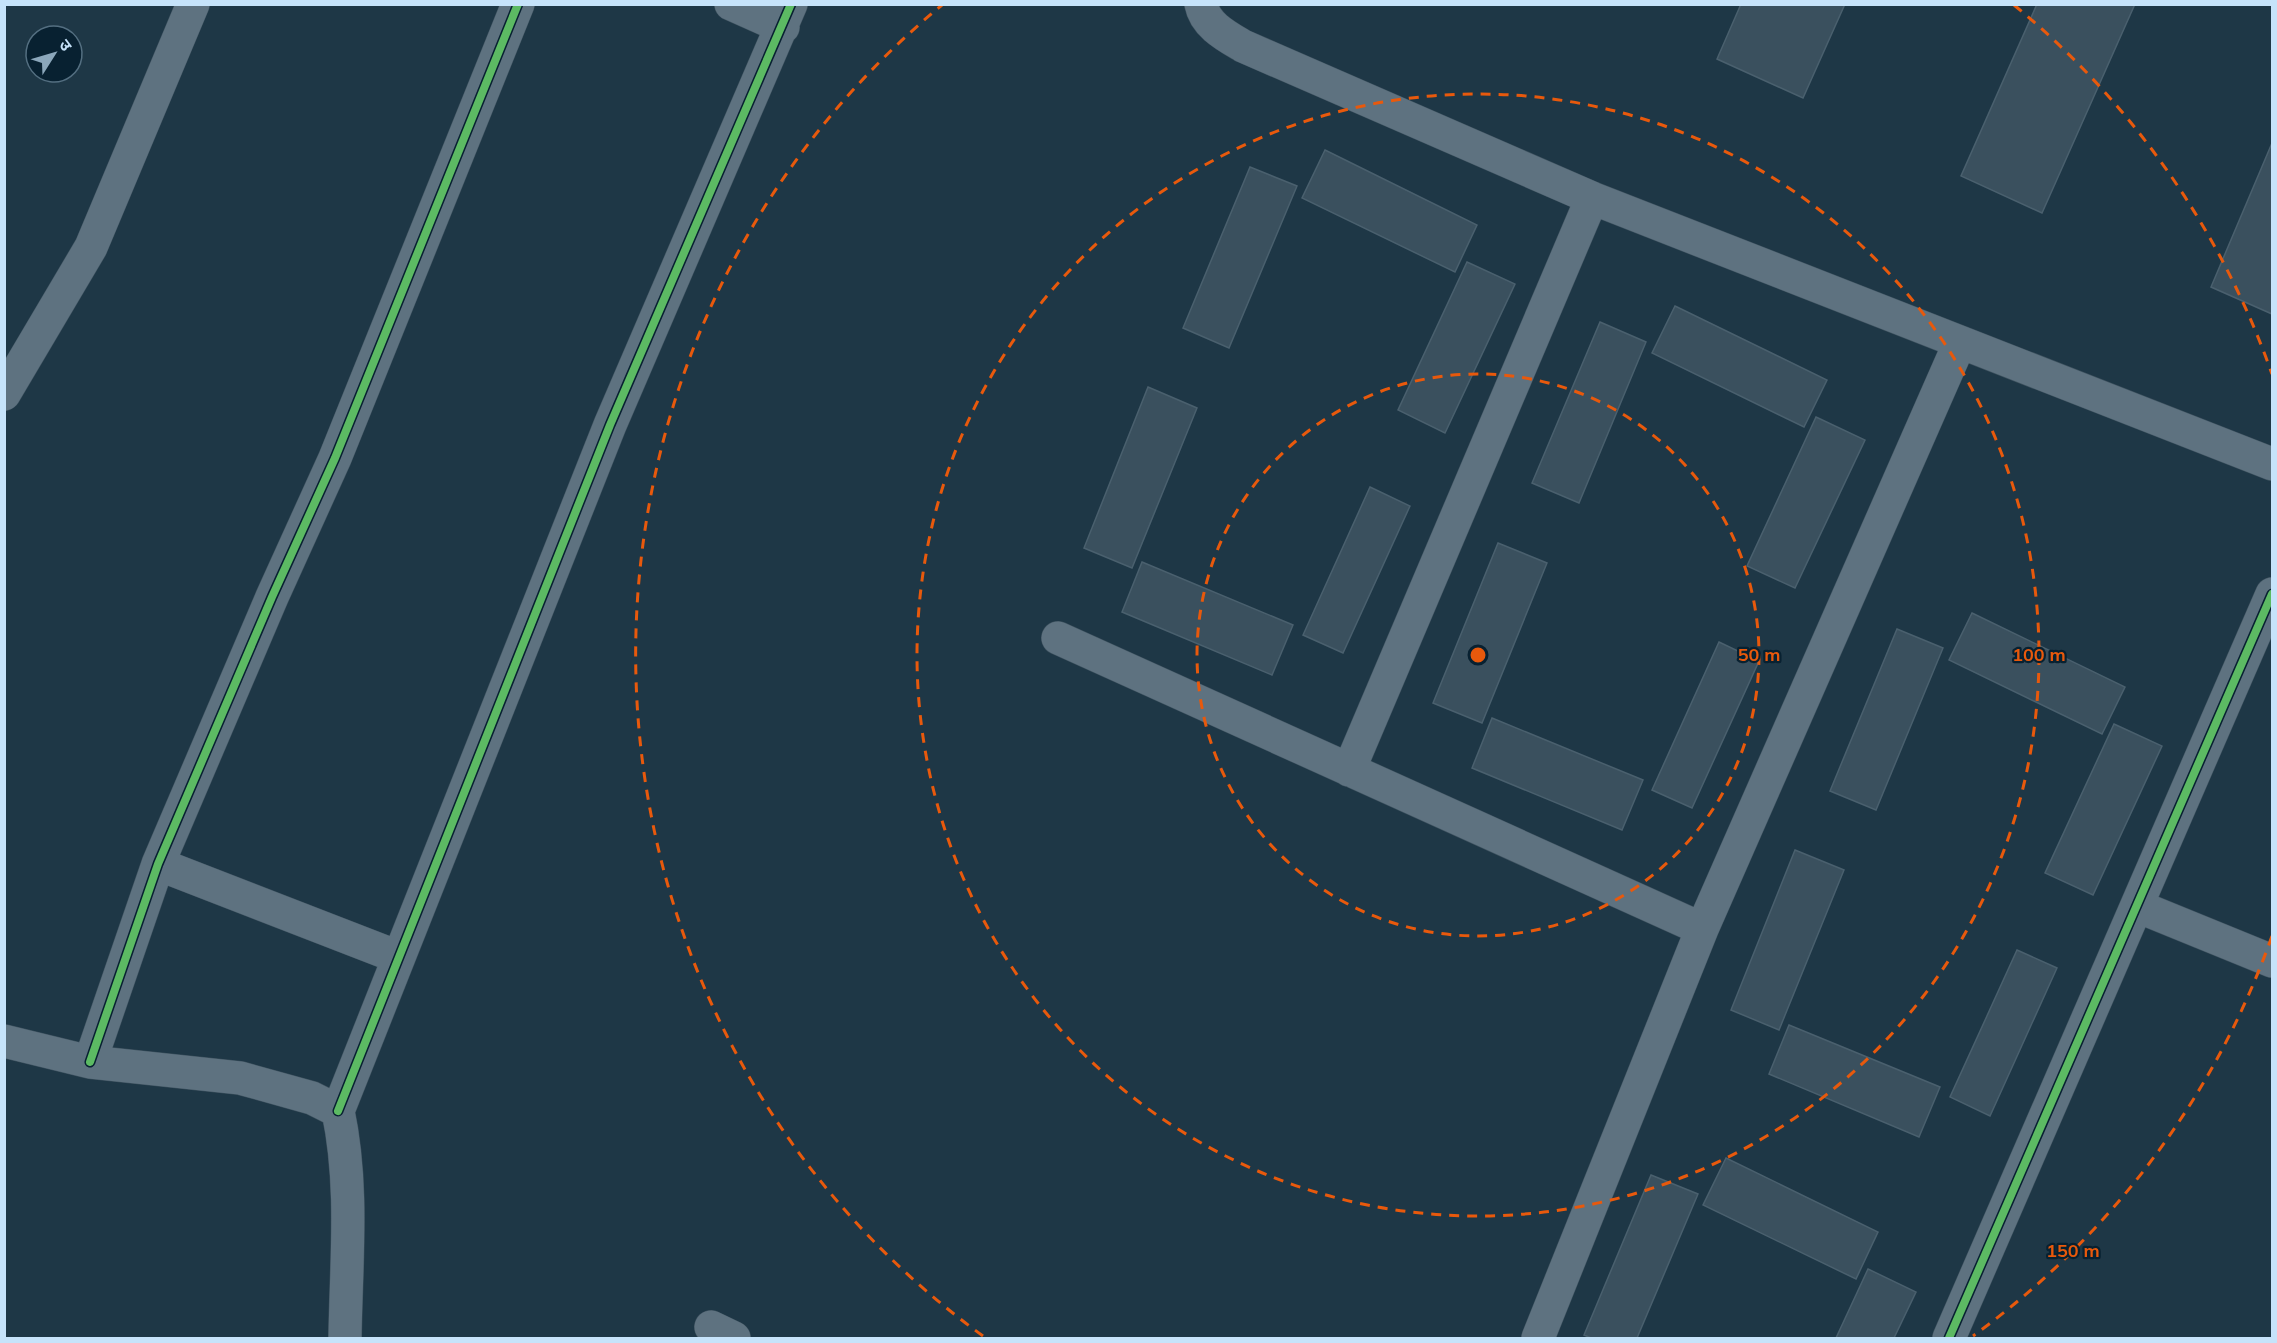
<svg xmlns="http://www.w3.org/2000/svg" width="2277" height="1343" viewBox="0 0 2277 1343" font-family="Mulish,'Noto Sans Devanagari',sans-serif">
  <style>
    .building { fill: #3a505e; stroke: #4a606e; stroke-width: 1.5 }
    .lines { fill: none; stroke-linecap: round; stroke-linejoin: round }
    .minor-casing { stroke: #3e525f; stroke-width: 34 }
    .minor { stroke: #5e7280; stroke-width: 33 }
    .cycleway-casing { stroke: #082131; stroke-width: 11 }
    .cycleway { stroke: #5cba63; stroke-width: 8 }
    .ring { fill: none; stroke: #e8590c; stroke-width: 3; stroke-dasharray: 10 8 }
    .centre { fill: #e8590c; stroke: #082131; stroke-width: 3 }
    .ring-label { font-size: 18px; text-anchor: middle; font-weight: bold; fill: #e8590c; stroke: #082131; stroke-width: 4.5; stroke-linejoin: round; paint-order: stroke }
  </style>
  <rect width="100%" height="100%" fill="#1e3746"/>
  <path class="building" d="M1741,4H1845L1803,98L1717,59Z
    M2037,4H2135L2042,213L1961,176Z
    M2272,143V314L2211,287Z
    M1325,150L1477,225L1455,272L1302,198Z
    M1250,167L1297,186L1229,348L1183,328Z
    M1467,262L1515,284L1445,433L1398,410Z
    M1675,306L1827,380L1804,427L1652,353Z
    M1600,322L1646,342L1579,503L1532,483Z
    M1148,387L1197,408L1132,568L1084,548Z
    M1816,417L1865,440L1795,588L1747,566Z
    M1370,487L1410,506L1343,653L1303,635Z
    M1498,543L1547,563L1482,723L1433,703Z
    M1142,562L1293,625L1272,675L1122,612Z
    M1972,613L2125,687L2102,734L1949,660Z
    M1897,629L1943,648L1876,810L1830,791Z
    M1719,642L1759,661L1692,808L1652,790Z
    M1492,718L1643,780L1622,830L1472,768Z
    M2114,724L2162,746L2093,895L2045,873Z
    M1795,850L1844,870L1779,1030L1731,1010Z
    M2017,950L2057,968L1990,1116L1950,1097Z
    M1789,1025L1940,1087L1919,1137L1769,1074Z
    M1726,1158L1878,1232L1856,1279L1703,1205Z
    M1651,1175L1698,1194L1637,1338H1591L1584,1335Z
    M1868,1269L1916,1292L1894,1338H1836Z"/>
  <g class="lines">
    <defs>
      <path id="minor" d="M731,4L783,27
        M1201,4C1205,25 1226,36 1243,46L1592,198L2272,464
        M4,394L91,247L193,4
        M1058,638L1702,929
        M1349,770L1592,198
        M158,864L398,957
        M2137,906L2272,961
        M4,1041L90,1062L240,1078L312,1098L338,1111C354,1186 346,1263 345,1338
        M90,1062L158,864L272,597L335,458L518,4
        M338,1111L610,425L791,4
        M711,1327L734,1338
        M1538,1338L1702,929L1960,342
        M1949,1338L2272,594"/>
    </defs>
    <use href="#minor" class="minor-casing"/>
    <use href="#minor" class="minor"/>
    <defs>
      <path id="cycleway" d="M90,1062L158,864L272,597L335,458L518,4
        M338,1111L610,425L791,4
        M1949,1338L2272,594"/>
    </defs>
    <use href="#cycleway" class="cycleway-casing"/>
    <use href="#cycleway" class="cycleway"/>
  </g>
  <g class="ring">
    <circle cx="1478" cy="655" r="281"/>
    <circle cx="1478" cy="655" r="561"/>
    <path d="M2272 936A842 842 0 0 1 1973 1336M983 1336A842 842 0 0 1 942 5M2014 5A842 842 0 0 1 2272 374"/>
  </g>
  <circle cx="1478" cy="655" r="9" class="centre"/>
  <g class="ring-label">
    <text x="1759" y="661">50 m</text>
    <text x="2039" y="661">100 m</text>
    <text x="2073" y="1257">150 m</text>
  </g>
  <rect width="2277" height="1343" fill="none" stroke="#c6e3fa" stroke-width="12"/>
  <g transform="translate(54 54) rotate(53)"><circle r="28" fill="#082131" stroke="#546f81" stroke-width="1.5"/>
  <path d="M0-4.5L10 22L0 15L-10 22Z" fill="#8ba7bb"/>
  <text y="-9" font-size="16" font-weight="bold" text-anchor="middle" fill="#c6e3fa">उ</text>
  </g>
</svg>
